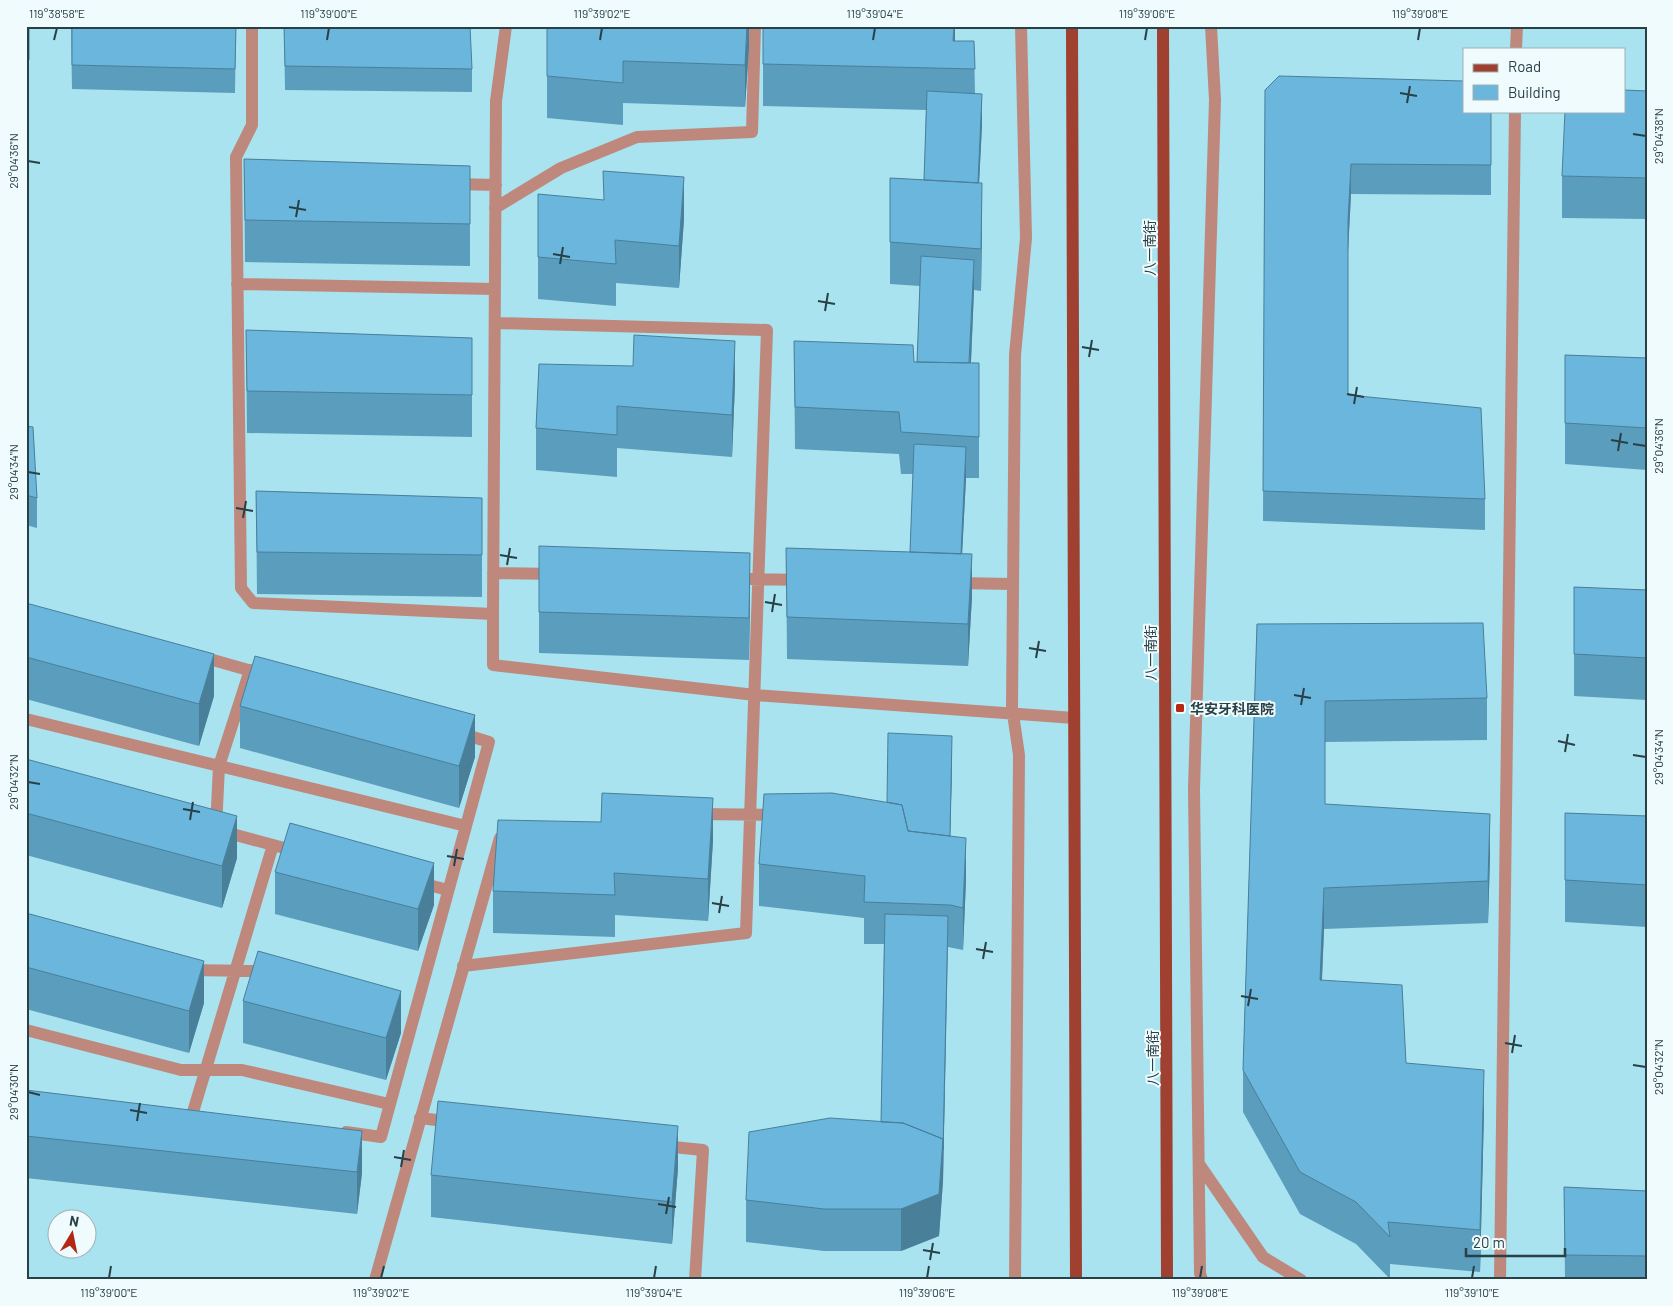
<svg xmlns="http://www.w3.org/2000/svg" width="1673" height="1306" viewBox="0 0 1673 1306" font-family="Barlow,'Noto Sans SC',sans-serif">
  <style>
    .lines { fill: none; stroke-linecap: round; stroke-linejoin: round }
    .minor { stroke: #be887d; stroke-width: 12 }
    .major { stroke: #9f4030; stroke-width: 12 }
    .wall { fill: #5b9dbd }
    .shaded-wall { fill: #4a7f9a }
    .building { fill: #6ab6dc; stroke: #4a7f9a }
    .ticks { fill: none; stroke: #294146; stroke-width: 2 }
    .poi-dot { fill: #b42712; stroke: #f0fbfd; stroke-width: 2 }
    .labels { text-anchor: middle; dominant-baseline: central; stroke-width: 4; stroke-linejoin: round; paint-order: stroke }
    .street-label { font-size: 14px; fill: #294146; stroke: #f0fbfd }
    .poi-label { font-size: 14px; font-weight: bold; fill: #294146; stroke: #f0fbfd; text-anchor: start }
    .neatline { fill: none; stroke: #294146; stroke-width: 2 }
    .ticks-label { font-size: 12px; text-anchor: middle; fill: #294146 }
  </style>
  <rect width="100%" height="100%" fill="#a8e3ef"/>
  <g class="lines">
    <path class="minor" d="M252,26V125L236,157L241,588L253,603L493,614L496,101L506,26
      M1516,49L1517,26
      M454,184L496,185
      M495,208L561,168L637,137L752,132L755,26
      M237,284L495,289
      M493,573L556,574
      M751,579L803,580
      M956,583L1013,584
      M493,614V665L755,695L1074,718
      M199,656L266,675
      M26,719L466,826
      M697,814L780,815
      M216,828L219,766L250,670
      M221,831L299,852
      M417,882L448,890
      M463,966L746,933L767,330L495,323
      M187,970L262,971L267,972
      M26,1030L181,1070H242L389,1104
      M193,1112L273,845
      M420,1118L452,1122
      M346,1132L381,1137L489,742L460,733
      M663,1146L703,1150L695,1280
      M1199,1164L1263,1257L1301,1280
      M375,1280L500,838
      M1015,1280L1019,755L1012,707L1015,355L1026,238L1021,26
      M1202,1280L1200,1273L1194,789L1215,100L1211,26
      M1500,1280L1515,111"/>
    <path class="major" d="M1072,26L1076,1280
      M1163,26L1167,1280"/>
  </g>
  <path class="wall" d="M26,26H29V83H26Z
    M71,26H236L235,93L72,89Z
    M284,26L472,69V92L285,90Z
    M547,26H749V47L745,107L623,103V125L547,118Z
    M955,26V41H974L975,94L982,125L979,183L982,225L981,291L974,290L971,363H979V478H966L962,554L972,596L968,666L787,659L786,548L910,552L913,474H901L899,454L795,449L794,341L917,362L920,286L890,284V178L924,180L926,110L763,106V64Z
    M1265,90L1491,111V195L1351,194L1348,251V395L1485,499V530L1263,521Z
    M1647,91V219L1562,218V176Z
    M244,159L470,166V266L245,262Z
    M538,194L684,219L679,288L616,283V306L538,299Z
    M246,330L472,338V437L247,433Z
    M1565,355L1647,358V470L1565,464Z
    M539,364L735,383L732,457L617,448V477L536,470V428Z
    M26,426L37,498V528L26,525Z
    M256,491L482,498V597L257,594Z
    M539,546L750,595L749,660L539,653Z
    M1574,587L1647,590V700L1574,696Z
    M26,603L214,696L199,746L26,699Z
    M1257,624L1487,698V740L1325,742V804L1490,856L1488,923L1324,929L1322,980L1406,1063L1484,1112L1480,1272L1390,1264V1279L1356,1244L1300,1214L1243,1112V1070Z
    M240,706L475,757L459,808L240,748Z
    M26,759L237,858L222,908L26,855Z
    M952,766L950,836L966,880L963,950L948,947L943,1181L939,1236L901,1251H824L746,1242V1200L881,1122L884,944H864V918L759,906V864L887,802Z
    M1565,813L1647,816V927L1565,922Z
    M713,840L708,921L615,915V937L493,933V891Z
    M275,872L434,905L418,951L275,914Z
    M26,913L204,1003L189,1053L26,1009Z
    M243,1001L401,1033L386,1080L243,1043Z
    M26,1090L362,1173L357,1214L26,1178Z
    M678,1168L672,1244L431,1217V1175Z
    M1564,1187L1647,1191V1280H1565Z"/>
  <path class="shaded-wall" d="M747,26H749V47L745,107V65Z
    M954,26H955V47L953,41Z
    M982,94V125L977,225V195Z
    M1351,164V194L1348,251V221Z
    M684,177V219L679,288V246Z
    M982,183V225L981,291V249Z
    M974,260V290L969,405V375Z
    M735,341V383L732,457V415Z
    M966,447V478L960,595V565Z
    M750,553V595L749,660V618Z
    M972,554V596L968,666V624Z
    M214,654V696L199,746V704Z
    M475,715V757L459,808V766Z
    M952,736V766L949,878V848Z
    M713,798V840L708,921V879Z
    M1490,814V856L1488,923V881Z
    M237,816V858L222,908V866Z
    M966,838V880L963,950V908Z
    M434,863V905L418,951V909Z
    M1324,888V929L1320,1022V980Z
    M948,916L943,1181L939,1236L901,1251V1209Z
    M204,961V1003L189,1053V1011Z
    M401,991V1033L386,1080V1038Z
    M1484,1070V1112L1480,1272V1230Z
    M678,1126V1168L672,1244V1202Z
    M362,1131V1173L357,1214V1172Z"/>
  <path class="building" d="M26,26H29V60H26Z
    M72,26H236L235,69L72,65Z
    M284,26H470L472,69L285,66Z
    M547,26H747L745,65L623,61V83L547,76Z
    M763,26H954L953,41H974L975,69L763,64Z
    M1279,76L1464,81V111H1491V165L1351,164L1348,221V395L1481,408L1485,499L1263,491L1265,90Z
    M1624,90L1647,91V178L1562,176L1565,111H1624Z
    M927,91L982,94L978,183L924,180Z
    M244,159L470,166V224L245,220Z
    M603,171L684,177L679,246L615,240L616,264L538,257V194L604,200Z
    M890,178L982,183L981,249L890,242Z
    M921,256L974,260L969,363L917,362Z
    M246,330L472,338V395L247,391Z
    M634,335L735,341L732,415L617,406V435L536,428L539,364L633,366Z
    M794,341L913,345L914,362L979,363V437L901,432L899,412L795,407Z
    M1565,355L1647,358V428L1565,423Z
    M26,426L33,427L37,498L26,495Z
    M914,444L966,447L961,554L910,552Z
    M256,491L482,498V555L257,552Z
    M539,546L750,553L749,618L539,612Z
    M786,548L972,554L968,624L787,617Z
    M1574,587L1647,590V658L1574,654Z
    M26,603L214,654L199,704L26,657Z
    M1483,623L1487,698L1325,701V804L1490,814L1488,881L1324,888L1320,980L1402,985L1406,1063L1484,1070L1480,1230L1388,1222L1390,1237L1356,1202L1300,1172L1243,1070L1257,624Z
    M255,656L475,715L459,766L240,706Z
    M888,733L952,736L950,836L908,831L902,805L887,802Z
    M26,759L237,816L222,866L26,813Z
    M602,793L713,798L708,879L614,873L615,895L493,891L498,820L601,822Z
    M832,793L902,805L908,831L966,838L963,908L950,905L864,902L865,876L759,864L764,794Z
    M1565,813L1647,816V885L1565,880Z
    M290,823L434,863L418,909L275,872Z
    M26,913L204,961L189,1011L26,967Z
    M885,914L948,916L943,1150V1139L903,1123L881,1122Z
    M258,951L401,991L386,1038L243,1001Z
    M26,1090L362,1131L357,1172L26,1136Z
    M438,1101L678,1126L672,1202L431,1175Z
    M830,1118L903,1123L943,1139L939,1194L901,1209H824L746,1200L749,1132Z
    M1564,1187L1647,1191V1256L1565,1255Z"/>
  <path class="ticks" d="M54,40L57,28M327,40L329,28M600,40L602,28M873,40L875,28M1145,40L1147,28M1418,40L1420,28M1400,93L1417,96M1407,103L1410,86M1633,134L1646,136M28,161L40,163M289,207L306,210M296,217L299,200M553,254L570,257M560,264L563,247M818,301L835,304M825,311L828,293M1082,347L1099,350M1089,357L1092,340M1347,394L1364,397M1354,404L1357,387M1611,440L1628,443M1633,444L1646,446M1618,451L1621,433M28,472L40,474M236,508L253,511M243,518L246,501M500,555L517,558M507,565L510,548M765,602L782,605M772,612L775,594M1029,648L1046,651M1036,658L1039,641M1294,695L1311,698M1301,705L1304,688M1558,741L1575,745M1565,752L1568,734M1633,755L1646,757M28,782L40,784M183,809L200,812M190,820L193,802M447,856L464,859M454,866L457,849M712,903L729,906M719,913L722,896M976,949L993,952M983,959L986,942M1241,996L1258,999M1248,1006L1251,989M1505,1043L1522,1046M1512,1053L1515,1035M1633,1065L1646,1067M28,1092L40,1095M130,1110L147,1113M137,1121L140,1103M394,1157L411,1160M401,1167L404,1150M658,1204L676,1207M666,1214L669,1197M923,1250L940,1253M930,1260L933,1243M109,1278L111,1266M381,1278L384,1266M654,1278L656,1266M927,1278L929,1266M1200,1278L1202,1266M1472,1278L1474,1266"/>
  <rect class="poi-dot" x="1175" y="703" width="10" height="10" rx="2.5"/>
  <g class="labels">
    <g class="street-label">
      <text transform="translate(1149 248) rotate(-90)">八一南街</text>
      <text transform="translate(1150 653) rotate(-90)">八一南街</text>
      <text transform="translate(1152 1058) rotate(-90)">八一南街</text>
    </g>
    <g class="poi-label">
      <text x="1190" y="708">华安牙科医院</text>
    </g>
  </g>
  <rect width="1673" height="1306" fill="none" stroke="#f0fbfd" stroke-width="55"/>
  <rect x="1463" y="48" width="162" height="65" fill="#f0fbfd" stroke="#a0b1b4"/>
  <rect x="1473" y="64" width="25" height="8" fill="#9f4030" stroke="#a0b1b4"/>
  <text x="1508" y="72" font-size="15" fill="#294146">Road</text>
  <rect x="1473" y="85" width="25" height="15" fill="#6ab6dc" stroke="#a0b1b4"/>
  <text x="1508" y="98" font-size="15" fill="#294146">Building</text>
  <g transform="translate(72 1234) rotate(10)"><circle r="24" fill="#f0fbfd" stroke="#a0b1b4"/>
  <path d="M0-4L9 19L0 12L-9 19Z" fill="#b42712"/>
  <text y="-8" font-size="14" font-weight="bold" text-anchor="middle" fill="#294146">N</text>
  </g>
  <path d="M1466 1248v8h99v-8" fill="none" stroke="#294146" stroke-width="2.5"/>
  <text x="1473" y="1248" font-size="15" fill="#294146" stroke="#f0fbfd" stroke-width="4" paint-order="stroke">20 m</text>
  <rect x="28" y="28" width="1618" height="1250" class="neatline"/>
  <g class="ticks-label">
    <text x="57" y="18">119°38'58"E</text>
    <text x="329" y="18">119°39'00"E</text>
    <text x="602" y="18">119°39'02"E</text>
    <text x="875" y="18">119°39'04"E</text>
    <text x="1147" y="18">119°39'06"E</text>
    <text x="1420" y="18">119°39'08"E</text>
    <text transform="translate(1659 136) rotate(-90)" y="4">29°04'38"N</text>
    <text transform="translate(14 161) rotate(-90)" y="4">29°04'36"N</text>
    <text transform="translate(1659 446) rotate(-90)" y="4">29°04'36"N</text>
    <text transform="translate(14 472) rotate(-90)" y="4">29°04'34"N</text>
    <text transform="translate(1659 757) rotate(-90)" y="4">29°04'34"N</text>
    <text transform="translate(14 782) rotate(-90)" y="4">29°04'32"N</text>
    <text transform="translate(1659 1067) rotate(-90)" y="4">29°04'32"N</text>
    <text transform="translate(14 1092) rotate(-90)" y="4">29°04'30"N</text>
    <text x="109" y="1297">119°39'00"E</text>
    <text x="381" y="1297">119°39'02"E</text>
    <text x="654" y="1297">119°39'04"E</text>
    <text x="927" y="1297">119°39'06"E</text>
    <text x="1200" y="1297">119°39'08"E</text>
    <text x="1472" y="1297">119°39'10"E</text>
  </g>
</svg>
